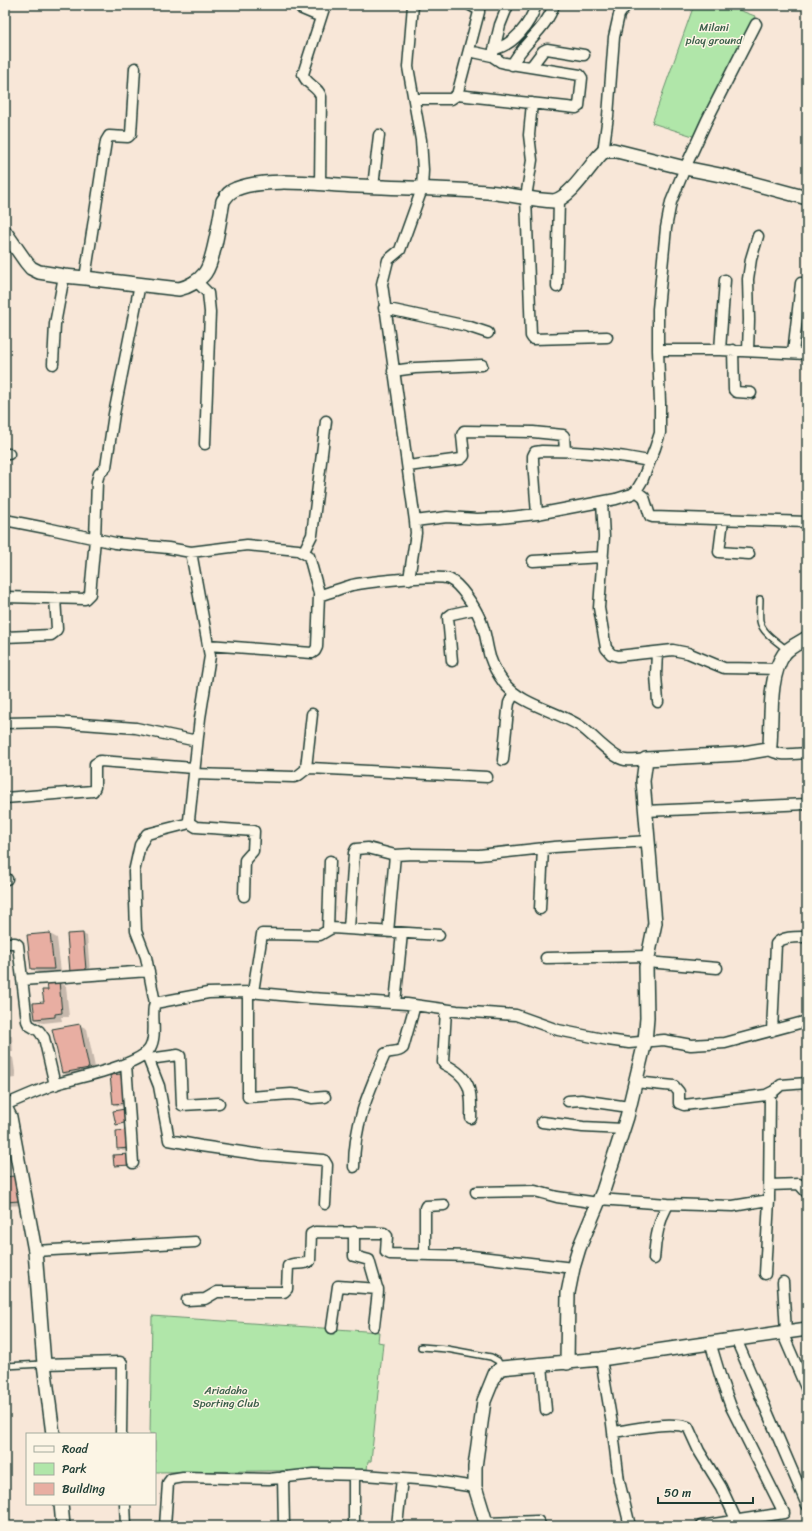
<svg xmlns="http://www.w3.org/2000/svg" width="812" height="1531" viewBox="0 0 812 1531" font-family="Sriracha,sans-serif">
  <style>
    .green { fill: #b0e6a9; stroke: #68926e }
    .shadow { fill: #0003 }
    .building { fill: #e8aea2; stroke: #1f3d34 }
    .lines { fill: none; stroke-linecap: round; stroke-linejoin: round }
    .service-casing { stroke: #1f3d34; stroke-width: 8 }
    .minor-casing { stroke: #1f3d34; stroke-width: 13 }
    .tertiary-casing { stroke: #1f3d34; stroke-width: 16 }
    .service { stroke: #fcf5e5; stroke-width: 5 }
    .minor { stroke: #fcf5e5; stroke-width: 10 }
    .tertiary { stroke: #fcf5e5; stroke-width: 13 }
    .labels { text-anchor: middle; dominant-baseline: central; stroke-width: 3; stroke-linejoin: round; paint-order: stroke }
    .park-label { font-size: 11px; fill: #3c5f4b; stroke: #fcf5e5 }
  </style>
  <rect width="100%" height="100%" fill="#f8e7d8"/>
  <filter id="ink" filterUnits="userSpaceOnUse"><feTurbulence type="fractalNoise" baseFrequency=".025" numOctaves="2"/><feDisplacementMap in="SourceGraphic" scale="8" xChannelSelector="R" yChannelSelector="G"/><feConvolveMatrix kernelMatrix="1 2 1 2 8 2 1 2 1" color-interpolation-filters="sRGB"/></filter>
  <g filter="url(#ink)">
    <path class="green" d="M694,5H725L755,16L696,137L652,123Z
      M152,1316L379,1332L378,1342L383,1343L371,1461H368L367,1470L155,1472V1434H150Z"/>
    <path class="shadow" d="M50,934L57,938L61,972L39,973L32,969Z
      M83,934L87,936L90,972L75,974Z
      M59,982L66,986L69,1017H61L62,1021L43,1023L35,1019Z
      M80,1025L87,1029L96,1072L70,1077L63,1073Z
      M5,1031L12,1036L13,1052H5Z
      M5,1053L13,1058L16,1078L5,1079Z
      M121,1075L126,1077L128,1105L118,1106L114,1104Z
      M117,1132L134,1150L123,1151L118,1148Z
      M14,1177L21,1181L25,1205L5,1206V1178Z"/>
    <path class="building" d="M50,933L54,969H31L27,935Z
      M83,933L86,970L70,972L67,934Z
      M59,981L62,1013L55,1014V1017L35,1019L33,1003L44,1002L42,990H48L47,982Z
      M80,1024L89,1068L62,1073L52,1029Z
      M6,1052L9,1074L5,1075V1053Z
      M121,1074L124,1103L113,1104L110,1075Z
      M125,1109L128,1122L116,1125L113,1111Z
      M129,1130L130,1148L117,1149L116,1131Z
      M130,1154L131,1165L114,1166L113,1155Z
      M14,1176L19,1201L5,1202V1177Z"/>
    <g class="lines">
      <defs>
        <path id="service" d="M760,599C760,606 759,614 760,621C762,633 778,642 787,650
          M421,1347L447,1349L491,1357L498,1361L501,1368
          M5,1366L43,1364"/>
        <path id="minor" d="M299,5L302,9L321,17
          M494,49C514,45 530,24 536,5
          M493,54L500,25L508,5
          M512,65C523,42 546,30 554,5
          M531,67L543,51L547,49L584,55
          M457,95L576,108L579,106L582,78L580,75L505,63L501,62L492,56L469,51
          M414,99H451L457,95L479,12V10L470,5
          M532,103L529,135L532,160L526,197L531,336L533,339L607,337
          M603,152L608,116L614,37L619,15L626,5
          M320,184L321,97C319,87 305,84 303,74L325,5
          M373,187L379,135
          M85,278L106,141L109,136L128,137L131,134L135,68
          M196,281L208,293L210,312L205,444
          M557,287L559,200
          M384,308L467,326L488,333
          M658,350H720L807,354
          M720,350L725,280
          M733,350L734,390L736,392L751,393
          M748,351L749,320L748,279L751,259L758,236
          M793,353L801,283
          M53,364L55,324L64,276
          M393,371L415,368L482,365
          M5,454H9
          M408,466L461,459L464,456L462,435L464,431L533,432L563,435L564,436L565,451
          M636,491L644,497L650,516L653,517L807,522
          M602,502L604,537L599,608L606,648L611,654L618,656L673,650L688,653L724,668L777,669
          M537,514L533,461V456L535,452L542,451C578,451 614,454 649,461
          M5,520L51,529L115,543L168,548L191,552L247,545L298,550L309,556L319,593L321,595C331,592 342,588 352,585C366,582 437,574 449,579C460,584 475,607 480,619C486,631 486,644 490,657C493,666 498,675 504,683C521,705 557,711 580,726C592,734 612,758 625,760C632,761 639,760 646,759
          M723,520L719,552L749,554
          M415,521L447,517L477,519L500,518L537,514L616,499L632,494L636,491L642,481L655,448L660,433V403L658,350V309L666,228L671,202L685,168L707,120L756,24
          M303,553L312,535L326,421
          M533,561L603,557
          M409,579L416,533L415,521L382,284L388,260L400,250L422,189L423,170L421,140L408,67L413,5
          M5,597L85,599L90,594L95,539L97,481L99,474L106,467L114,414L140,284
          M5,637L51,635L55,632L57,629L55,598
          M208,645L312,653L315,651L317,647L319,595
          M657,652L656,675L658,702
          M452,661L448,617L452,614L475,609
          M5,723L55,722L136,728L197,741
          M768,749C780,757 793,754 807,753
          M503,760L508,710L509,703L514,693
          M306,768L312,714
          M194,774L294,777C301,776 303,769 310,768L487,777
          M5,798L93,791L95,787V764L100,761L194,768
          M645,811L807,804
          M188,822L196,827L254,831L253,851L245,860L244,896
          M5,879H7
          M540,909L543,848
          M349,929L354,853L356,849L368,848L395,855L413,854L479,855L554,847L649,841
          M328,930L330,861
          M388,932L395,855
          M5,943H15L18,945L27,1021L29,1025L39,1031L44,1038L55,1085
          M546,958L648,956
          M647,962L717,968
          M22,980L149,971
          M248,992V1097L291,1094L300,1095L312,1098L325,1097
          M253,992L262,934L320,935L332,928L439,935
          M155,1003L146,957L136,931L134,872L140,845L147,834L186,824L188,822L189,820L200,718L210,656L191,552
          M395,1003L402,933
          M446,1010L443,1062L444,1064C471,1077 472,1091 471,1118
          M772,1031L776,944C782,936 798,937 807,937
          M146,1053L159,1086L169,1140L201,1146L263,1155L324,1160L327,1165L325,1204
          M149,1059L178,1055L180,1056L182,1105L219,1103
          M126,1064L133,1163
          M635,1082L674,1086L679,1092V1103L684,1105L766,1095L774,1091L781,1085L807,1083
          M568,1101L581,1100L629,1107
          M5,1105C21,1098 37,1091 53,1085C74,1078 140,1066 150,1048C158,1034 150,1013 155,1003L208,993L248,992L311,998L407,1004L457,1011L516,1015L558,1030L608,1040L629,1043L664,1040L691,1045L725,1043L807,1021
          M542,1122L583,1127L623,1129
          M354,1167C354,1124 368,1093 385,1054C391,1050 397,1054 403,1048L415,1005
          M769,1185L799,1184L807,1193
          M476,1192L535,1191L557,1197L598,1203
          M599,1199L668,1204L733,1206L769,1200L770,1093
          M354,1232V1256L369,1260L378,1291L374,1326
          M35,1251L195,1242
          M425,1255V1208L426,1206L444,1205
          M654,1259C655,1239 658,1222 668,1204
          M765,1274L769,1200
          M783,1282L786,1332
          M187,1300L205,1299L217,1292H284L287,1289L288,1266C294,1261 304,1266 310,1261L311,1234L315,1232L384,1233L387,1236L386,1252L390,1254L472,1256L573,1268
          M332,1328L338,1286L378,1289
          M782,1332L807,1390
          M736,1339L807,1505
          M601,1359L612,1424L619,1481L630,1526
          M44,1364L120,1362L122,1363L121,1434
          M542,1365L546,1410
          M613,1432C636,1429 666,1421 688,1427L699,1451L721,1487L739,1526
          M354,1475V1526
          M283,1477L284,1526
          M125,1504L126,1526
          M487,1523L538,1521L541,1526
          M165,1526L168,1483L171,1479L183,1477L269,1479L314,1474L364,1475L430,1480L475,1487
          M397,1526L402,1478
          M701,1526L784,1513L731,1407L722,1382L710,1342"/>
        <path id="tertiary" d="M5,232L26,262L31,268L39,272L64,276L85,278L179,289C188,287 199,281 205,273C214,261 220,217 223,201C227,195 230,191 236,189C263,178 310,183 339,185C388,188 438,188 487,192C510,194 532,200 554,201C570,198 589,167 600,155L603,152L613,150L685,168L725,176L807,198
          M5,1107L10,1117L35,1251L44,1364L53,1434
          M567,1363L568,1293L573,1268L579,1248L603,1191L627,1117L645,1042L647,1018L646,967L655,923L643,781L646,759L738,754L768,749L770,745C772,718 768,677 784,654C789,647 799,643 807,638
          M61,1504L63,1526
          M487,1526L475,1487V1467L484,1401L495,1374L501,1368L601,1359L807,1329"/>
      </defs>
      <use href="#service" class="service-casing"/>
      <use href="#minor" class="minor-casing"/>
      <use href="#tertiary" class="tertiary-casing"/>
      <use href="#service" class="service"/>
      <use href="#minor" class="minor"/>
      <use href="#tertiary" class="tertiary"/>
    </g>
  </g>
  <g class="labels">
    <g class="park-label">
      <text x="714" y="27">Milani<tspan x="714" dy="13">play ground</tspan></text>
      <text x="226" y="1390">Ariadaha<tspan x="226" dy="13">Sporting Club</tspan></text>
    </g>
  </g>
  <rect width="812" height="1531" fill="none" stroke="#fcf5e5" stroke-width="20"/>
  <rect x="10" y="10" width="792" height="1511" fill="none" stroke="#1f3d34" stroke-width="1.5" filter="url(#ink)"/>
  <rect x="26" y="1433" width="130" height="72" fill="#fcf5e5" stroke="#a4ab9e"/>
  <rect x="34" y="1446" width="20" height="6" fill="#fcf5e5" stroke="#a4ab9e"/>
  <text x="62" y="1453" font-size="12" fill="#1f3d34">Road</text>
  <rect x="34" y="1463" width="20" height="12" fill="#b0e6a9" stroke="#a4ab9e"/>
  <text x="62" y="1473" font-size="12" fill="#1f3d34">Park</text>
  <rect x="34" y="1483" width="20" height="12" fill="#e8aea2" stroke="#a4ab9e"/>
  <text x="62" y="1493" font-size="12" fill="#1f3d34">Building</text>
  <path d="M658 1497v6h95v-6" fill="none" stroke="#1f3d34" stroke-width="2"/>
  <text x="664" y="1497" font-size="12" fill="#1f3d34" stroke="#fcf5e5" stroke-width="3" paint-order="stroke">50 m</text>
</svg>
